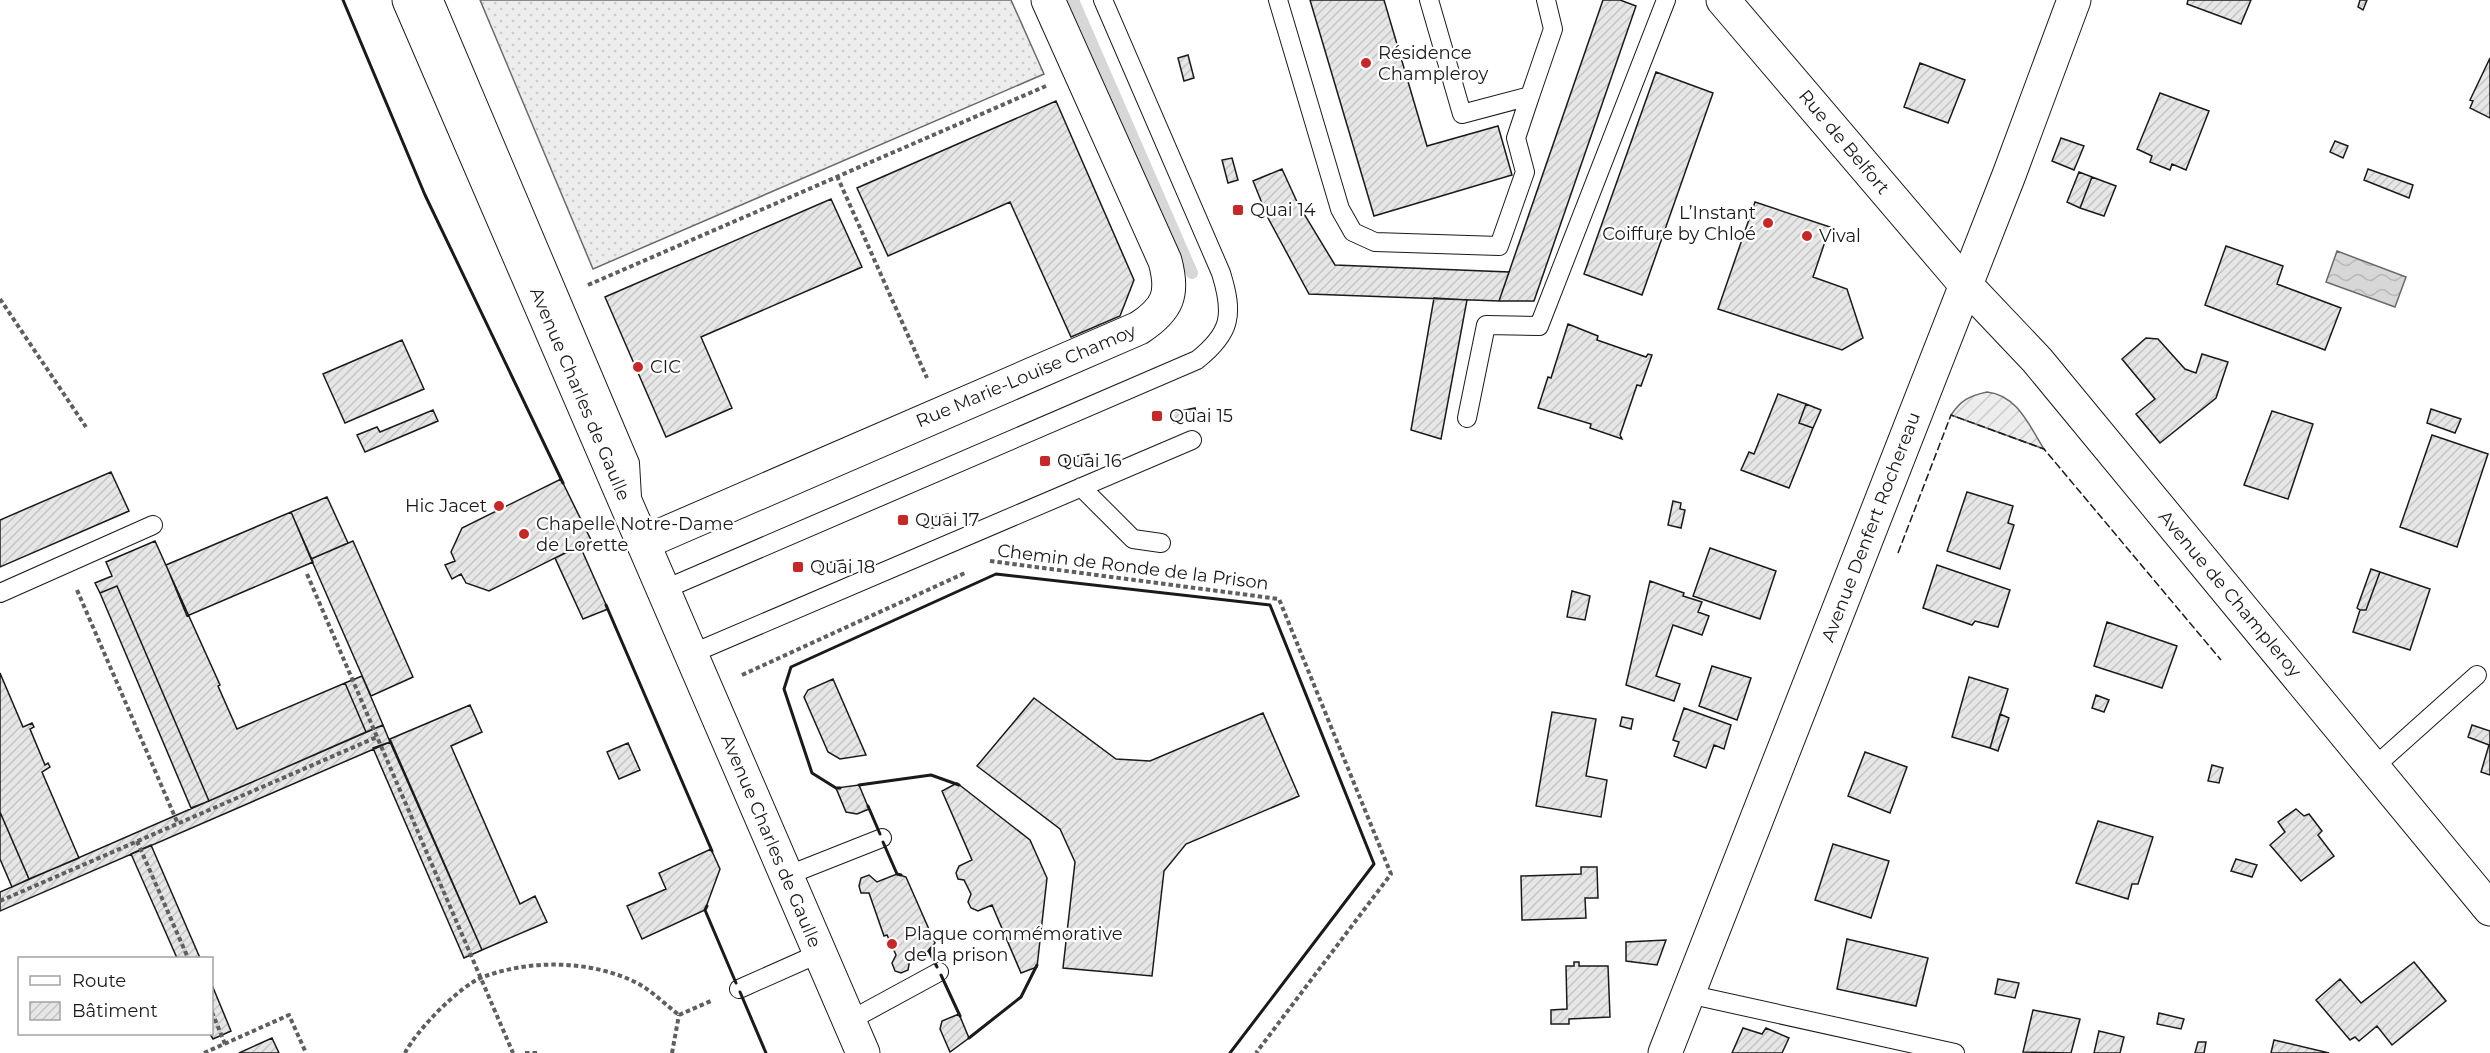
<svg xmlns="http://www.w3.org/2000/svg" width="2490" height="1053" viewBox="0 0 2490 1053" font-family="Montserrat,sans-serif">
  <style>
    .grass { fill: url(#grass-dots); stroke: #6a6a6a; stroke-width: 1.5 }
    .garden { fill: url(#garden-furrows); stroke: #6a6a6a; stroke-width: 1.5 }
    .water { fill: url(#water-waves); stroke: #6a6a6a; stroke-width: 1.5 }
    .lines { fill: none; stroke-linecap: round; stroke-linejoin: round }
    .stream { stroke: #d7d7d7; stroke-width: 12 }
    .building { fill: url(#building-hatch); stroke: #1a1a1a; stroke-width: 1.5 }
    .lane-casing { stroke: #1a1a1a; stroke-width: 20 }
    .street-casing { stroke: #1a1a1a; stroke-width: 35 }
    .secondary-casing { stroke: #1a1a1a; stroke-width: 35 }
    .path { stroke: #5f5f5f; stroke-width: 4; stroke-dasharray: 4.5 3; stroke-linecap: butt }
    .lane { stroke: #fff; stroke-width: 18 }
    .street { stroke: #fff; stroke-width: 33 }
    .secondary { stroke: #fff; stroke-width: 33 }
    .fence { stroke: #1a1a1a; stroke-width: 1.5; stroke-dasharray: 8 3; stroke-linecap: butt }
    .wall { stroke: #1a1a1a; stroke-width: 3 }
    .poi-dot { fill: #c62828; stroke: #fff; stroke-width: 2 }
    .labels { text-anchor: middle; dominant-baseline: central; stroke-width: 4.5; stroke-linejoin: round; paint-order: stroke }
    .poi-label { font-size: 18px; fill: #1a1a1a; stroke: #fff; text-anchor: start }
    .street-label { font-size: 18px; fill: #1a1a1a; stroke: #fff }
  </style>
  <defs>
    <pattern id="grass-dots" width="8" height="8" patternUnits="userSpaceOnUse" patternTransform="scale(1.5)"><rect width="8" height="8" fill="#ededed"/><path d="M2 2h.1M6 6h.1" fill="none" stroke="#cbcbcb" stroke-width="1.8" stroke-linecap="round"/></pattern>
    <pattern id="garden-furrows" width="10" height="10" patternUnits="userSpaceOnUse" patternTransform="scale(1.5)"><rect width="10" height="10" fill="#ededed"/><path d="M-1 1l2-2M0 10L10 0M9 11l2-2" fill="none" stroke="#cbcbcb"/></pattern>
    <pattern id="water-waves" width="16" height="10" patternUnits="userSpaceOnUse" patternTransform="scale(1.5)"><rect width="16" height="10" fill="#d7d7d7"/><path d="M0 5q4-4 8 0t8 0" fill="none" stroke="#b8b8b8"/></pattern>
    <pattern id="building-hatch" width="6" height="6" patternUnits="userSpaceOnUse" patternTransform="scale(1.5)"><rect width="6" height="6" fill="#e6e6e6"/><path d="M-1 1l2-2M0 6l6-6M5 7l2-2" fill="none" stroke="#c5c5c5"/></pattern>
  </defs>
  <rect width="100%" height="100%" fill="#fff"/>
  <path class="grass" d="M480,0H1011L1044,74L593,269Z"/>
  <path class="garden" d="M1987,392C2017,395 2029,425 2044,449L1951,415C1961,400 1969,396 1987,392Z"/>
  <path class="water" d="M2337,251L2406,277L2395,307L2326,282Z"/>
  <g class="lines">
    <path class="stream" d="M1073,0L1192,273"/>
  </g>
  <path class="building" d="M1310,0H1384L1427,146L1498,126L1512,175L1374,216Z
    M1603,0H1620L1636,6L1534,301H1499Z
    M2188,0H2251L2241,24L2187,4Z
    M2360,0H2367L2363,10L2358,7Z
    M1188,55L1194,78L1184,81L1178,58Z
    M2490,58V118L2470,108L2473,101L2470,100Z
    M1920,63L1965,80L1948,123L1904,107Z
    M1656,72L1713,93L1642,295L1584,274Z
    M2160,93L2209,111L2186,170L2172,164L2170,170L2150,162L2152,156L2137,149Z
    M1056,101L1134,280L1120,316L1071,337L1010,202L888,256L857,188Z
    M2061,138L2084,146L2074,170L2052,161Z
    M2335,141L2348,146L2343,158L2330,152Z
    M1232,158L1238,180L1228,183L1222,160Z
    M1282,169L1298,204L1335,265L1509,272L1499,301L1309,294L1268,218L1253,181Z
    M2368,169L2413,185L2409,198L2364,180Z
    M2079,172L2092,177L2080,208L2067,202Z
    M2092,177L2116,186L2104,216L2080,208Z
    M831,199L862,267L701,337L732,408L666,437L605,297Z
    M1755,202L1830,227L1813,277L1847,289L1863,338L1842,350L1718,309Z
    M2226,246L2283,266L2277,284L2341,308L2325,350L2205,305Z
    M1434,298L1467,300L1441,439L1411,430Z
    M1568,324L1598,336L1597,340L1646,357L1648,354L1652,355L1641,386L1637,385L1620,435L1622,439L1590,428L1591,424L1538,408L1548,377L1551,378Z
    M2146,338L2158,339L2185,369L2196,373L2202,354L2228,362L2216,398L2160,443L2136,414L2155,399L2122,359Z
    M402,340L424,389L345,423L323,374Z
    M1778,394L1806,404L1799,423L1813,428L1789,488L1741,470L1749,452L1754,454Z
    M1806,404L1821,410L1813,428L1799,423Z
    M1195,408L1197,418L1174,423L1171,413Z
    M2431,409L2461,419L2455,433L2427,423Z
    M433,410L438,421L365,452L357,435L377,427L380,432Z
    M2272,411L2313,424L2288,499L2244,485Z
    M2432,435L2488,454L2457,547L2400,527Z
    M1089,454L1090,464L1067,468L1065,458Z
    M111,472L129,511L0,567V520Z
    M561,479L591,540L489,591L466,583L461,574L452,579L445,565L455,561L451,552L462,528Z
    M1967,492L2013,506L2008,523L2014,525L2000,569L1947,551Z
    M327,497L348,543L311,559L291,512Z
    M1673,501L1681,503L1680,509L1685,510L1681,528L1668,525Z
    M291,512L313,562L187,616L166,565Z
    M948,514L950,524L927,529L925,519Z
    M155,541L220,685L218,686L237,729L345,683L366,732L209,801L117,586L100,593L95,583L112,576L106,562Z
    M353,541L413,677L371,696L311,559Z
    M580,546L608,609L583,619L555,558Z
    M1710,548L1776,571L1760,619L1693,596Z
    M843,560L845,570L822,574L820,564Z
    M1937,565L2010,590L1998,627L1975,621L1972,625L1923,608Z
    M2371,569L2380,572L2366,610H2360L2357,608Z
    M2380,572L2430,589L2410,650L2353,632L2360,610H2366Z
    M1650,581L1684,593L1683,596L1702,602L1698,612L1709,616L1702,635L1673,625L1656,676L1680,684L1674,701L1626,685Z
    M117,586L209,801L191,808L100,593Z
    M1572,591L1590,596L1585,620L1567,617Z
    M2107,622L2177,646L2162,688L2094,666Z
    M1712,666L1751,678L1737,720L1699,706Z
    M0,673L23,727L32,723L34,727L30,729L45,765L48,763L50,767L42,772L79,858L29,879L0,812Z
    M362,676L383,725L366,732L345,683Z
    M1969,677L2008,689L1990,748L1952,737Z
    M833,679L866,755L840,759L828,752L804,697L808,690Z
    M2096,695L2109,700L2104,712L2092,708Z
    M1034,698L1116,759L1150,761L1263,713L1299,796L1186,844L1164,871L1152,976L1063,968L1075,862L1060,829L977,766Z
    M470,705L482,732L451,746L520,904L535,896L547,922L482,950L390,739Z
    M1684,708L1731,725L1724,749L1714,745L1706,768L1674,756L1679,742L1673,740Z
    M1552,712L1596,719L1586,776L1607,780L1601,817L1536,806Z
    M2000,714L2009,718L1998,751L1990,748Z
    M1622,717L1633,719L1631,729L1620,726Z
    M383,725L390,742L0,911V892Z
    M2472,725L2490,731V775L2481,772L2489,745L2468,737Z
    M390,742L482,950L464,958L373,748Z
    M628,743L640,770L619,779L607,752Z
    M1865,752L1907,767L1890,813L1848,796Z
    M2212,765L2223,768L2219,783L2208,781Z
    M957,783L1030,840L1047,878L1037,967L1021,973L992,905L978,911L971,908L968,902L971,894L964,880L958,879L956,873L959,866L972,860L942,791Z
    M859,785L869,809L857,814L846,812L836,788Z
    M2296,809L2304,816L2309,814L2322,831L2318,835L2334,856L2301,881L2270,845L2285,832L2278,822Z
    M0,812L29,879L12,887L0,859Z
    M2098,821L2153,837L2138,884H2132L2128,899L2076,883Z
    M1833,844L1889,861L1871,918L1815,900Z
    M151,845L200,958H177L131,854Z
    M711,849L720,869L705,910L642,939L627,906L666,889L659,873Z
    M2236,859L2257,865L2252,877L2231,871Z
    M1581,867H1597L1598,898H1585L1586,918L1522,920L1521,876L1581,874Z
    M897,874L906,877L935,943L929,951L910,959L908,970L901,973L895,971L892,963L896,955L887,935L884,936L869,893H861L859,886L861,878L869,875L877,882Z
    M1847,939L1928,958L1916,1006L1837,989Z
    M1666,940L1657,965L1626,961V942Z
    M1574,962H1579V966H1608L1610,1017L1569,1019V1024H1551V1010L1567,1009L1566,966H1574Z
    M2414,962L2446,1001L2392,1045L2377,1026L2359,1041L2355,1037L2350,1040L2316,1000L2340,979L2361,1003Z
    M1998,979L2019,983L2015,998L1995,994Z
    M212,985L231,1031L213,1039L210,1034Z
    M2033,1010L2080,1019L2071,1053L2023,1052Z
    M2159,1013L2184,1019L2181,1029L2157,1024Z
    M959,1014L969,1038L950,1052L940,1029L942,1021Z
    M1743,1028L1762,1034L1766,1028L1789,1038L1782,1053H1732Z
    M2099,1031L2124,1037L2120,1053H2094Z
    M272,1038L279,1053H239Z
    M2274,1040L2329,1053H2271Z
    M2198,1042H2206L2204,1053H2195Z"/>
  <g class="lines">
    <defs>
      <path id="lane" d="M434,0L630,463L632,497
        M1278,0L1340,209L1353,232L1375,242L1499,246L1525,172L1516,138L1530,96
        M1429,0L1462,114L1530,96L1553,29L1546,0
        M1467,418L1486,325L1539,326L1666,0
        M1081,487L1133,539L1161,543
        M663,590L1197,360C1231,333 1234,315 1221,273L1103,0
        M0,593L153,525
        M691,654L1192,440
        M2373,768L2477,675
        M786,876L882,838
        M739,989L820,953
        M1688,994L1955,1053
        M849,1021L939,972"/>
      <path id="street" d="M1723,0L1965,284L2037,360L2490,909
        M643,543L1139,328C1168,309 1174,294 1165,261L1048,0"/>
      <path id="secondary" d="M409,0L863,1053
        M1665,1053L2009,175L2074,0"/>
    </defs>
    <use href="#lane" class="lane-casing"/>
    <use href="#street" class="street-casing"/>
    <use href="#secondary" class="secondary-casing"/>
    <path class="path" d="M837,176L927,378
      M588,285L1046,86
      M0,299L86,427
      M990,561L1279,599L1391,874L1256,1053
      M307,574L513,1053
      M77,590L178,824
      M742,675L967,572
      M137,841L188,958
      M0,901L377,737
      M212,1012L225,1044
      M679,1015L713,1000
      M204,1053L289,1015L306,1053
      M405,1053C416,1031 459,986 483,977C531,959 593,960 639,984C653,992 666,1005 679,1015
      M525,1053H540
      M672,1053L679,1015"/>
    <use href="#lane" class="lane"/>
    <use href="#street" class="street"/>
    <use href="#secondary" class="secondary"/>
    <path class="fence" d="M1898,553L1951,415L2044,449L2221,660"/>
    <path class="wall" d="M343,0L425,195L563,483
      M606,605L712,851
      M859,785L931,775L959,785
      M840,788H836L812,773L784,689L791,667L996,574L1270,605L1374,864L1230,1053
      M868,806L880,834
      M883,842L897,874L901,875
      M707,906L705,910L736,983
      M931,948L929,951L937,967
      M941,975L960,1016
      M740,992L766,1053
      M969,1038L1021,997L1037,965"/>
  </g>
  <g class="poi-dot">
    <circle cx="1366" cy="63" r="6"/>
    <rect x="1232" y="204" width="12" height="12" rx="3"/>
    <circle cx="1768" cy="223" r="6"/>
    <circle cx="1807" cy="236" r="6"/>
    <circle cx="638" cy="367" r="6"/>
    <rect x="1151" y="410" width="12" height="12" rx="3"/>
    <rect x="1039" y="455" width="12" height="12" rx="3"/>
    <circle cx="499" cy="506" r="6"/>
    <rect x="897" y="514" width="12" height="12" rx="3"/>
    <circle cx="524" cy="534" r="6"/>
    <rect x="792" y="561" width="12" height="12" rx="3"/>
    <circle cx="892" cy="944" r="6"/>
  </g>
  <g class="labels">
    <g class="poi-label">
      <text x="1378" y="53">Résidence<tspan x="1378" dy="21">Champleroy</tspan></text>
      <text x="1250" y="210">Quai 14</text>
      <text x="1756" y="213" text-anchor="end">L’Instant<tspan x="1756" dy="21">Coiffure by Chloé</tspan></text>
      <text x="1819" y="236">Vival</text>
      <text x="650" y="367">CIC</text>
      <text x="1169" y="416">Quai 15</text>
      <text x="1057" y="461">Quai 16</text>
      <text x="487" y="506" text-anchor="end">Hic Jacet</text>
      <text x="915" y="520">Quai 17</text>
      <text x="536" y="524">Chapelle Notre-Dame<tspan x="536" dy="21">de Lorette</tspan></text>
      <text x="810" y="567">Quai 18</text>
      <text x="904" y="934">Plaque commémorative<tspan x="904" dy="21">de la prison</tspan></text>
    </g>
    <g class="street-label">
      <text transform="translate(1844 142) rotate(50)">Rue de Belfort</text>
      <text transform="translate(1026 376) rotate(-23)">Rue Marie-Louise Chamoy</text>
      <text transform="translate(580 394) rotate(67)">Avenue Charles de Gaulle</text>
      <text transform="translate(1871 527) rotate(-69)">Avenue Denfert Rochereau</text>
      <text transform="translate(1133 567) rotate(7)">Chemin de Ronde de la Prison</text>
      <text transform="translate(2230 594) rotate(50)">Avenue de Champleroy</text>
      <text transform="translate(771 841) rotate(67)">Avenue Charles de Gaulle</text>
    </g>
  </g>
  <rect x="18" y="957" width="195" height="78" fill="#ffffff" stroke="#a3a3a3" stroke-width="1.5"/>
  <rect x="30" y="976" width="30" height="9" fill="#ffffff" stroke="#a3a3a3" stroke-width="1.5"/>
  <text x="72" y="987" font-size="18" fill="#1a1a1a">Route</text>
  <rect x="30" y="1002" width="30" height="18" fill="url(#building-hatch)" stroke="#a3a3a3" stroke-width="1.5"/>
  <text x="72" y="1017" font-size="18" fill="#1a1a1a">Bâtiment</text>
</svg>
